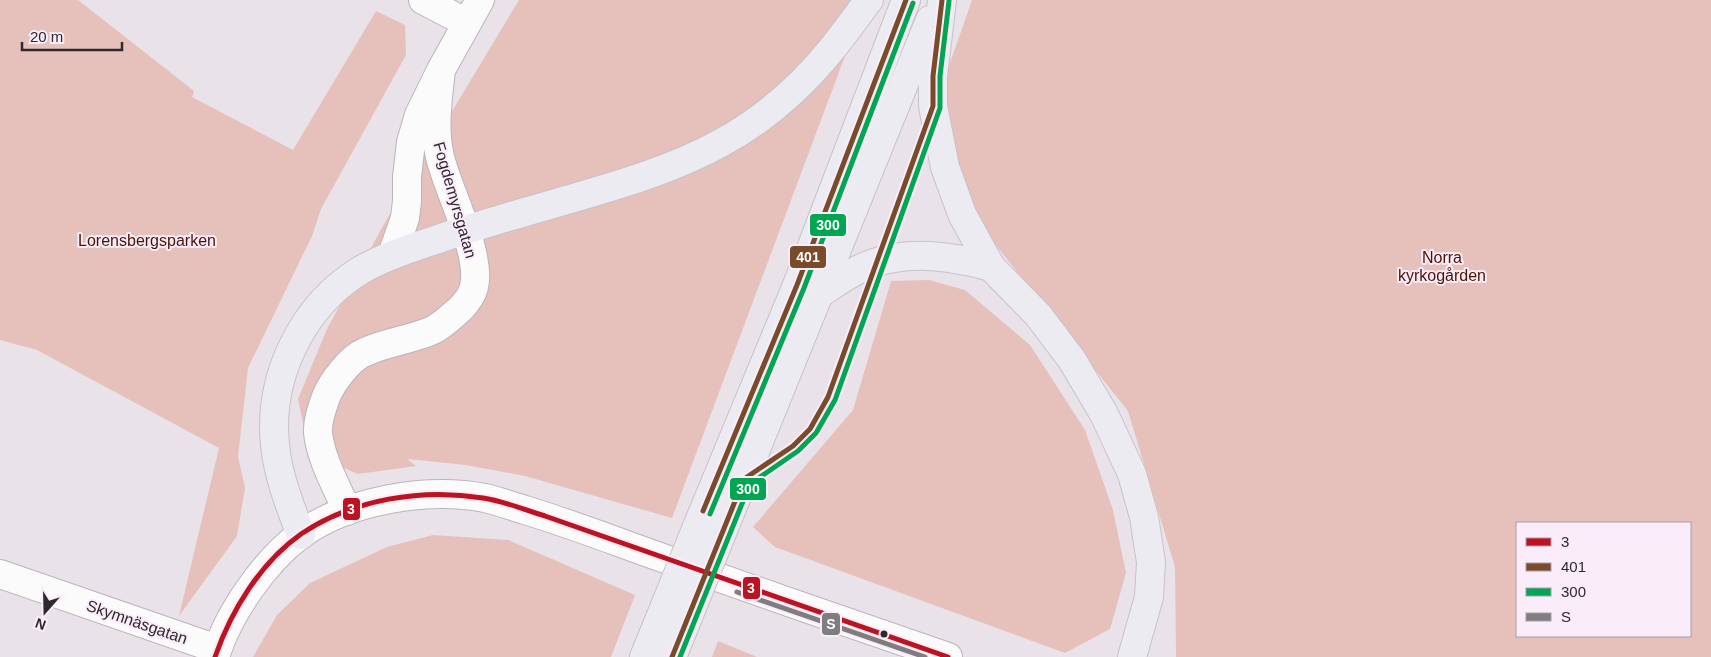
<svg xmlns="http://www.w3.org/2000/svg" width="1711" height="657" viewBox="0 0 1711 657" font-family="Helvetica,sans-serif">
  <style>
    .green { fill: #e6c0ba; fill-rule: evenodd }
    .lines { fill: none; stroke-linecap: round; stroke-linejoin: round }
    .minor-casing { stroke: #bab4ba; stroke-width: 30 }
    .major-casing { stroke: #c6c2c5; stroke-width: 30 }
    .minor { stroke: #fcfbfc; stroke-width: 28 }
    .major { stroke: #edebf2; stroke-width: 28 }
    .major-bridge-casing { stroke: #c6c2c5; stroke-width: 30; stroke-linecap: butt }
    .major-bridge { stroke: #edebf2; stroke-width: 28 }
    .bus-1-casing { stroke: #faecf9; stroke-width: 9 }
    .bus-2-casing { stroke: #faecf9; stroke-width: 9 }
    .bus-3-casing { stroke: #faecf9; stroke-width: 9 }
    .bus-4-casing { stroke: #faecf9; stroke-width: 9 }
    .bus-1 { stroke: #bd1220; stroke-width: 5 }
    .bus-2 { stroke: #7a4b2a; stroke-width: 5 }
    .bus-3 { stroke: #00a651; stroke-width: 5 }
    .bus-4 { stroke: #7f7d7e; stroke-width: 5 }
    .bus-dot { fill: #2e292e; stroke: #faecf9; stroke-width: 2 }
    .labels { text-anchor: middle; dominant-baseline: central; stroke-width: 4; stroke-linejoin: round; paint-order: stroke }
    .street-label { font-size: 16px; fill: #2e292e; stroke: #faecf9 }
    .park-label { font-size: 16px; fill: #4e1202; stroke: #faecf9 }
    .line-badge { stroke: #faecf9; stroke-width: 2 }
    .badge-label { font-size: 14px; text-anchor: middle; font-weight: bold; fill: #fff }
  </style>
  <rect width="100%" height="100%" fill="#eae2e9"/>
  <path class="green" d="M0,0H78L194,91L192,97L293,150L376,11L405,25L406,55L321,209L312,236L248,368L238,457L245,488L237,536L179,616L219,448L37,350L0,340Z
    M519,0H866L672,518L525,476L466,465L407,459L416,466L358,474L325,460L305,433L298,399L327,329L384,224Z
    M972,0H1711V657H1176L1175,567L1128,411L975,219L923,140ZM1517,523H1690V636H1517Z
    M929,280L965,290L1030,345L1085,430L1113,510L1126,573L1110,629L1065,653L775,547L753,527L853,410L891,281Z
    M433,535L508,540L635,595L611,657H253L277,615L310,583L387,547Z
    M718,641L757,657H712Z"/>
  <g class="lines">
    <defs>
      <path id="minor" d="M423,0L467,23
        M392,255L405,218L407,201V177L411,142L419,115L441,70L480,0
        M347,511C337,487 321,460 318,433C317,422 322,408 326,397C332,382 350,358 365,352C386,342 411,340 433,330C443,325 452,316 460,309C466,303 472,296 474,287C482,254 448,191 440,157C433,128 438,99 441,70
        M0,574L217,649
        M215,657C228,614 264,562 300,535C348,500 427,487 485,498C498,501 512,506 525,510C578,526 630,547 683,565C771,596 860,627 948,657"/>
      <path id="major" d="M942,0L933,76V106L945,167L962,214L991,267L1038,315L1072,360L1104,414L1132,474L1144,517L1151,562L1149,597L1132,657
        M819,294C830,287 841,279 852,273C895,248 945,254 991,267
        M696,529L797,285L906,0
        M301,535C290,506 278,476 275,445C268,377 302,306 361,270C387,255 416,247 444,237C488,222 532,210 577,197C625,183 675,168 719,144C762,121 800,88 831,50C844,34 856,17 869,0
        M720,538L930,20
        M644,657L660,618
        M672,657L685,625"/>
    </defs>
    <use href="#minor" class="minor-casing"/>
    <use href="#major" class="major-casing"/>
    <use href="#minor" class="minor"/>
    <use href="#major" class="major"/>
    <defs>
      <path id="major-bridge" d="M660,618L696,529
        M685,625L720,538"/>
    </defs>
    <use href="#major-bridge" class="major-bridge-casing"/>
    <use href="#major-bridge" class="major-bridge"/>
    <defs>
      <path id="bus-1" d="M215,657C231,611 260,563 301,534C353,499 422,488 483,498C504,501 525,510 545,516L948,657"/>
      <path id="bus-2" d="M703,511L797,285L906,0
        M672,657L744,479L793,446L810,429L828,397L933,106V76L942,0"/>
      <path id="bus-3" d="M710,514L804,288L913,3
        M680,657L750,484L798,451L816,433L835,400L940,108V76L949,1"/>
      <path id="bus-4" d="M737,592L925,657"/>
    </defs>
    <use href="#bus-1" class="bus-1-casing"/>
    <use href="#bus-2" class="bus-2-casing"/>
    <use href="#bus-3" class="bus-3-casing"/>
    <use href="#bus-4" class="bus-4-casing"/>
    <use href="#bus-1" class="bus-1"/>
    <use href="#bus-2" class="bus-2"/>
    <use href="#bus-3" class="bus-3"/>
    <use href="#bus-4" class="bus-4"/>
  </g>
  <circle class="bus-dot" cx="884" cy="634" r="4.5"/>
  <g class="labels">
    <g class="street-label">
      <text transform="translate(455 200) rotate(74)">Fogdemyrsgatan</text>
      <text transform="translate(137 622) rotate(19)">Skymnäsgatan</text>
    </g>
    <g class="park-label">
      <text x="147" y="240">Lorensbergsparken</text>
      <text x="1442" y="257">Norra<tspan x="1442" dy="18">kyrkogården</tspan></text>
    </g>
  </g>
  <g class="line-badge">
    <rect x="809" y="213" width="38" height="24" rx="5" fill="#00a651"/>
    <rect x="789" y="245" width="38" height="24" rx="5" fill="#7a4b2a"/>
    <rect x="729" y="477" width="38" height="24" rx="5" fill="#00a651"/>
    <rect x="342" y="497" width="19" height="24" rx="5" fill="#bd1220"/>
    <rect x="742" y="576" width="19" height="24" rx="5" fill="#bd1220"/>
    <rect x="821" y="612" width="20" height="24" rx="5" fill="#7f7d7e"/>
  </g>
  <g class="badge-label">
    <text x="828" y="230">300</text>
    <text x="808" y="262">401</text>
    <text x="748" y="494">300</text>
    <text x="351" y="514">3</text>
    <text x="751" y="593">3</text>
    <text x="831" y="629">S</text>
  </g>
  <rect x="1516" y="522" width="175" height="115" fill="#faecf9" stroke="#a89ea8"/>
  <rect x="1526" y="538" width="25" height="8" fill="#bd1220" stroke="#a89ea8"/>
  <text x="1561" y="547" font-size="15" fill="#2e292e">3</text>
  <rect x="1526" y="563" width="25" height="8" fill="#7a4b2a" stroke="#a89ea8"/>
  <text x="1561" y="572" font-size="15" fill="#2e292e">401</text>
  <rect x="1526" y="588" width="25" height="8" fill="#00a651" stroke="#a89ea8"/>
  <text x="1561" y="597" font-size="15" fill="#2e292e">300</text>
  <rect x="1526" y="613" width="25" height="8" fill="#7f7d7e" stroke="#a89ea8"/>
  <text x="1561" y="622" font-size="15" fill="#2e292e">S</text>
  <g transform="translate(45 612) rotate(200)" stroke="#faecf9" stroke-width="4" paint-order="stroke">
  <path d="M0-4L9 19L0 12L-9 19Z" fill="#2e292e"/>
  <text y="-8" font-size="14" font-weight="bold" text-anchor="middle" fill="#2e292e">N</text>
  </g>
  <path d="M22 42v8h100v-8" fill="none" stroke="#2e292e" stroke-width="2.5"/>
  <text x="30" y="42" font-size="15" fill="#2e292e" stroke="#faecf9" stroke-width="4" paint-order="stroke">20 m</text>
</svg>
